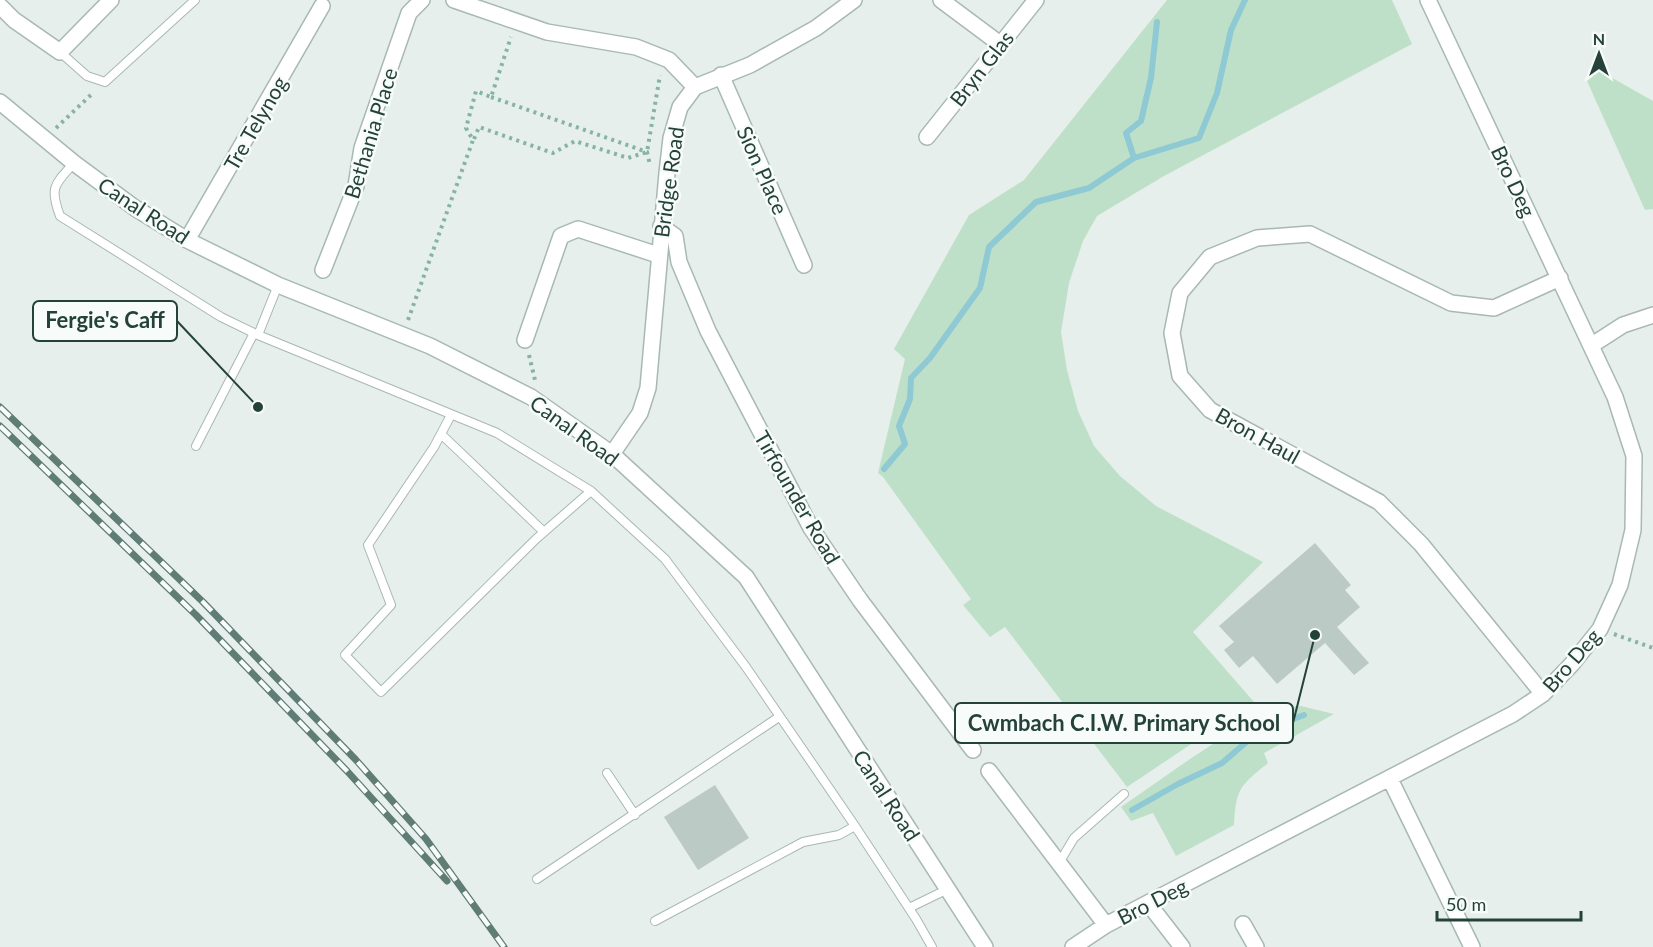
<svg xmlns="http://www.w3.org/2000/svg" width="1653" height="947" viewBox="0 0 1653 947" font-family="Lato,sans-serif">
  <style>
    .green { fill: #bfe0c8 }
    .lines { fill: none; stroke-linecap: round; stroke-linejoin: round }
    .stream { stroke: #8ec9d4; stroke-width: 6 }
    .building { fill: #bbcac4 }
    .lane-casing { stroke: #a8b8b2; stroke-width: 10 }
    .street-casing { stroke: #a8b8b2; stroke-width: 18 }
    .path { stroke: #86b3a5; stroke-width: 4; stroke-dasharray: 3 4.5; stroke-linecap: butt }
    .lane { stroke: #fff; stroke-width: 8 }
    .street { stroke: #fff; stroke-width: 15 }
    .rail-casing { stroke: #5f7d75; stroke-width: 7 }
    .rail { stroke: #f7fbf9; stroke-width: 4.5; stroke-dasharray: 14; stroke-linecap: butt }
    .labels { text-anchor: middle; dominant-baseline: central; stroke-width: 5; stroke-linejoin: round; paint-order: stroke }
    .street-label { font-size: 21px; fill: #24423a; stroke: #f7fbf9 }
    .leader { fill: none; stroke: #24423a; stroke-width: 2 }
    .callout-dot { fill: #24423a; stroke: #f7fbf9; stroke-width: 2 }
    .callout { fill: #f7fbf9; stroke: #24423a; stroke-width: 2 }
    .callout-label { font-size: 22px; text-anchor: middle; font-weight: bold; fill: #24423a }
  </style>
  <rect width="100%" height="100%" fill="#e6efeb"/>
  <path class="green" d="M1167,0H1392L1412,44L1164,176L1097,216L1083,241L1069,283L1061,332L1067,370L1078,411L1094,446L1120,476L1156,506L1263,562L1193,632L1254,702L1127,787L1005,627L990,637L963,605L971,599L883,477L878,473L905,359L894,349L969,215L1024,180Z
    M1600,71L1653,101V209L1645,210L1587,81Z
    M1301,706L1334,714L1264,753L1268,763C1240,786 1236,788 1234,825L1176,856L1153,813L1131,821L1121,807L1190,759L1268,708Z"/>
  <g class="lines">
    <path class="stream" d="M1134,158L1126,133L1141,121L1151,78L1157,22
      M884,469L905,444L899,426L910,399L911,378L930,358L980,288L989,247L1036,202L1089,188L1134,158L1199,138L1217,93L1231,30L1245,0
      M1132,810L1178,784L1222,763L1258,732L1304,715"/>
  </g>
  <path class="building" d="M1315,543L1351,585L1345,590L1360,607L1337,627L1369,663L1354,675L1325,643L1277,684L1253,656L1239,668L1224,650L1234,642L1219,626Z
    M715,785L749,838L698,870L664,817Z"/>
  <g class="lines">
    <defs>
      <path id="lane" d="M60,52L87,76L105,82L195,0
        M74,163C55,184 49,187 60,216L221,317L258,335L497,433L591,491L665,559L746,667L855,826L916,919L932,947
        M258,335L278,285
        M451,415L434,447L368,545L391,605L345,655L381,692L536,539L591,491
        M441,434L544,532
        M196,446L254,333
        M607,773L635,815
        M1059,863L1074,838L1124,794
        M537,879L779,717
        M909,908L948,889
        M655,921L803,842L839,835L855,826"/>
      <path id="street" d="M454,0L547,32L636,47L669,60L695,87
        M941,0L1000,44
        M0,6L14,20L60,52L111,0
        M721,75L804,265
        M0,102L74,163L135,208L187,240L278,285L430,346L531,397L612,454L746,577L985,947
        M927,137L1036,0
        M661,226L675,236L679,262L708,331L811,528L860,600L973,750
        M187,240L322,6
        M323,270L356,186L362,148L409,13L422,0
        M525,340L561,236L578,229L658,255
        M1592,345L1623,325L1653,315
        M612,454L640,413L648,388L667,173L671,138L680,107L695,87L750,65L816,28L854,0
        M1543,694L1421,544L1379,502L1210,410L1180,376L1172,333L1180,293L1210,257L1257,238L1310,234L1451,303L1494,308L1560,278
        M989,771L1106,925
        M1390,779L1472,947
        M1148,903L1182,947
        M1243,924L1256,947
        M1073,947L1106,925L1148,903L1513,714L1543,694L1572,664L1600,629L1620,585L1633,530L1634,456L1615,397L1428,0"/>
    </defs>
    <use href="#lane" class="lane-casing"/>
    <use href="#street" class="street-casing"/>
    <path class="path" d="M491,97L647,152L650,165
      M56,128L94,92
      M474,139L479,127L553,153L575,141L628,158L647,152L660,75
      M408,320L473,140L466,128L476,91L491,97L511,37
      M529,355L535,380
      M1614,634L1653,648"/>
    <use href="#lane" class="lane"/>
    <use href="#street" class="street"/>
    <defs>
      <path id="rail" d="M0,407L203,602L356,760L426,839L504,947
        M0,426L196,615L347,771L447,881"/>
    </defs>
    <use href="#rail" class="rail-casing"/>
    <use href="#rail" class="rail"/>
  </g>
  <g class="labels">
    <g class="street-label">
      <text transform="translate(981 68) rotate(-52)">Bryn Glas</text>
      <text transform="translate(255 123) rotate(-60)">Tre Telynog</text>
      <text transform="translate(370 133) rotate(-73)">Bethania Place</text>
      <text transform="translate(763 170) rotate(66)">Sion Place</text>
      <text transform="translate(1514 181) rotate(65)">Bro Deg</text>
      <text transform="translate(668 182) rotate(-82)">Bridge Road</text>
      <text transform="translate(144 210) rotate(33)">Canal Road</text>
      <text transform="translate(575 430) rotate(36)">Canal Road</text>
      <text transform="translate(1258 435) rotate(29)">Bron Haul</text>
      <text transform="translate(798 497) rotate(60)">Tirfounder Road</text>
      <text transform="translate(1571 660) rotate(-49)">Bro Deg</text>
      <text transform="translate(887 795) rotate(57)">Canal Road</text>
      <text transform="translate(1152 901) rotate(-27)">Bro Deg</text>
    </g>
  </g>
  <path class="leader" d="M258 407L177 321M1315 635L1293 723"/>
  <g class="callout-dot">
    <circle cx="258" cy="407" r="6"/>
    <circle cx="1315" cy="635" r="6"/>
  </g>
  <g class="callout">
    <rect x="33" y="301" width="144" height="40" rx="6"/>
    <rect x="955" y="703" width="338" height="40" rx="6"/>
  </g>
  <g class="callout-label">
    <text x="105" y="328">Fergie's Caff</text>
    <text x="1124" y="731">Cwmbach C.I.W. Primary School</text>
  </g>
  <g transform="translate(1599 54)" stroke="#f7fbf9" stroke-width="4.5" paint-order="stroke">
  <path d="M0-4.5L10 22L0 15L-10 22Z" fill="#24423a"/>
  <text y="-9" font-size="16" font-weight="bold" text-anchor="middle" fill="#24423a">N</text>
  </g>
  <path d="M1437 911v9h144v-9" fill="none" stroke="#24423a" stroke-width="3"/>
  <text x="1446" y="911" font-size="18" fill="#24423a" stroke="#f7fbf9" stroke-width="4.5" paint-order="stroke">50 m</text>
</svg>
